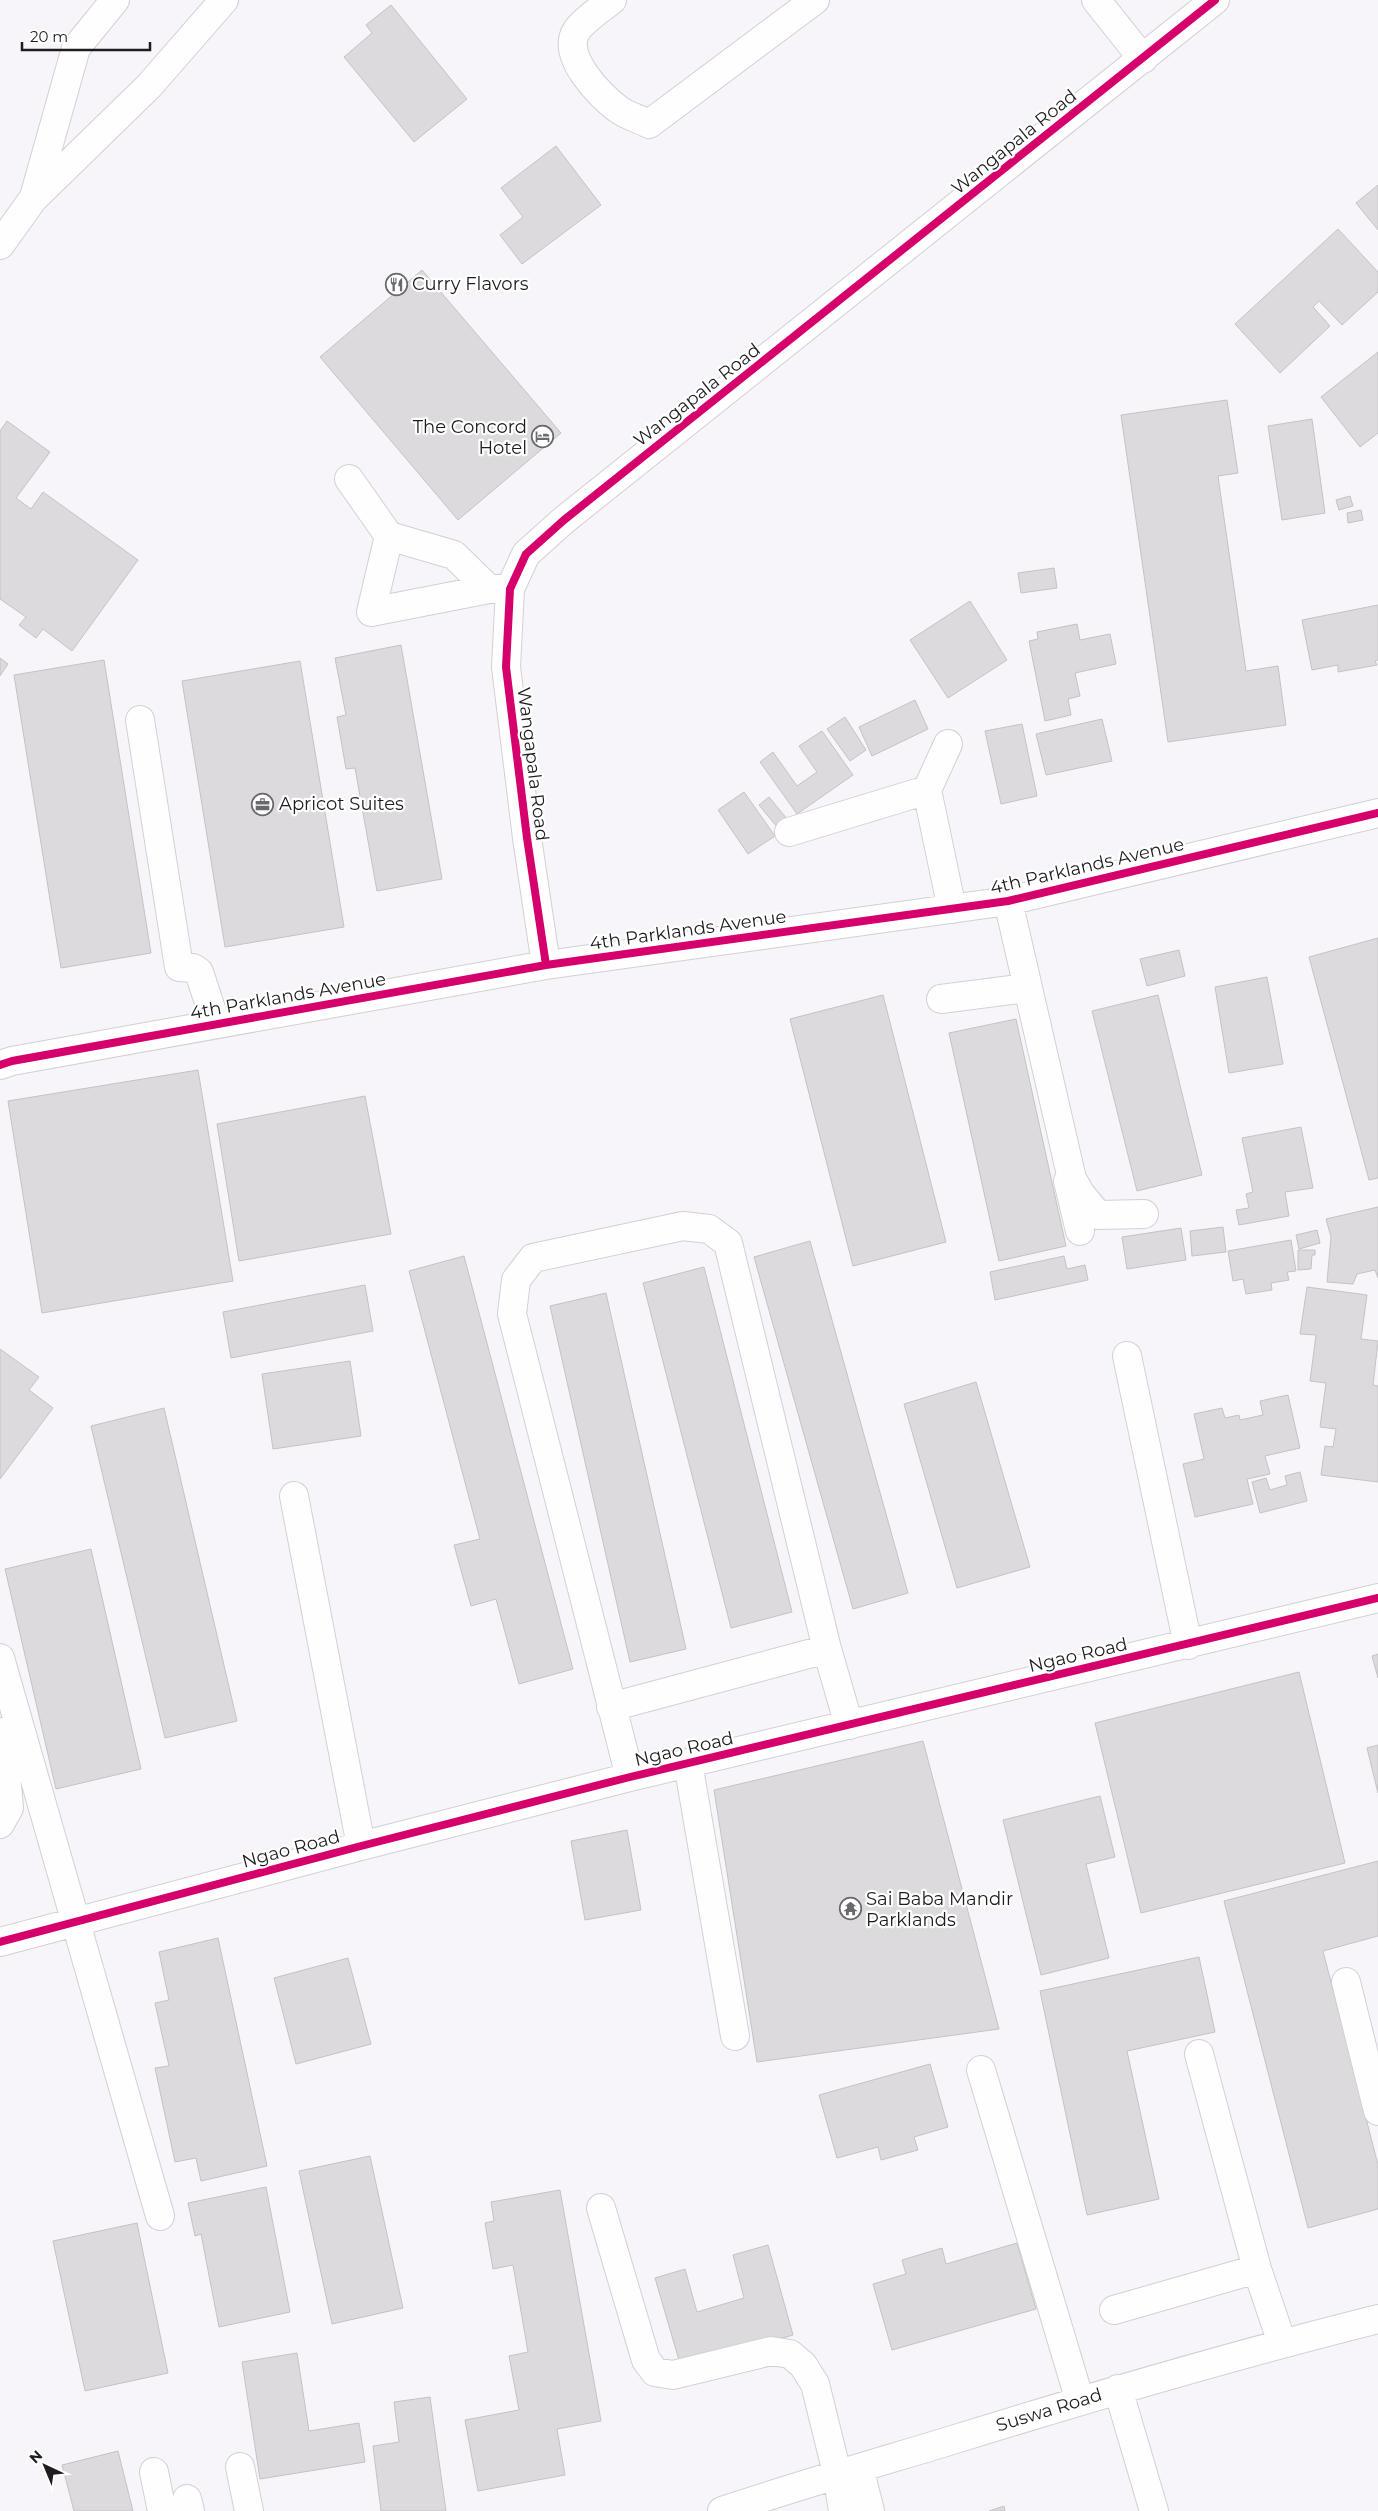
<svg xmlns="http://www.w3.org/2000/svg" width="1378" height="2511" viewBox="0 0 1378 2511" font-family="Montserrat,sans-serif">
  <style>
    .building { fill: #dddadd; stroke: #c4c2c5 }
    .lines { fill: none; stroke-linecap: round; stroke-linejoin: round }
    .minor-casing { stroke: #d2d0d4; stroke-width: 30 }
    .minor { stroke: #fefefe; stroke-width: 28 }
    .cycleway-casing { stroke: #fff; stroke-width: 11 }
    .cycleway { stroke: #d6006c; stroke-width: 8 }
    .labels { text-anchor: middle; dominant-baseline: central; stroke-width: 4.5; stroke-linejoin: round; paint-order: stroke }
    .street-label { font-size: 18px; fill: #1e1c1f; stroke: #fff }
    .poi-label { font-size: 18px; fill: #1e1c1f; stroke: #fff; text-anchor: start }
  </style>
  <rect width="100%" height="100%" fill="#f7f5fa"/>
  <path class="building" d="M391,5L467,99L414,142L344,57L372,33L366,25Z
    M556,146L601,205L522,264L500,235L523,217L501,188Z
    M1378,185V230L1356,203Z
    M1338,229L1378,272V292L1342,325L1319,301L1313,307L1330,326L1280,373L1235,324Z
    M422,270L561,433L458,520L320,357Z
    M1378,352V433L1360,447L1321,397Z
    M1227,400L1238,473L1218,476L1246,671L1278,666L1286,725L1168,742L1121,415Z
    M1312,419L1325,513L1282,520L1268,426Z
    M7,421L50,452L16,498L31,509L43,492L138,560L72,651L43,629L36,638L19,625L26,617L0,599V431Z
    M1350,496L1353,506L1339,510L1336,500Z
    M1361,510L1363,520L1348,523L1347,513Z
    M1054,568L1057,588L1021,593L1018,573Z
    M970,601L1007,660L948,698L910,640Z
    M1378,605V660L1375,661L1377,665L1338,672V665L1312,670L1302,620Z
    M1077,624L1080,640L1110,634L1116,664L1075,673L1080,696L1068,699L1071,715L1045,721L1029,641L1038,639L1037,632Z
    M401,645L442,879L377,891L355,768L346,769L337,717L346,715L335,658Z
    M0,658L8,664L0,676Z
    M104,660L151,953L61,968L14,675Z
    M300,661L344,927L225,947L182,681Z
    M915,700L928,729L872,756L859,727Z
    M845,717L866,750L850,761L827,729Z
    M1102,719L1112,761L1046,775L1036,734Z
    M1022,724L1037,796L1001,804L985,731Z
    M822,731L853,775L797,814L760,762L773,752L797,786L817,772L799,746Z
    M744,792L775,836L748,854L718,810Z
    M769,797L792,825L782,833L759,805Z
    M1378,938V1178L1369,1180L1309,957Z
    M1179,950L1185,976L1147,986L1140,959Z
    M1267,977L1283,1064L1229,1073L1215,987Z
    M883,995L946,1242L853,1266L790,1019Z
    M1158,995L1202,1175L1137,1191L1092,1011Z
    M1016,1019L1066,1246L999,1261L949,1033Z
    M198,1070L233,1281L42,1313L8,1101Z
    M365,1096L391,1234L239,1261L217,1124Z
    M1301,1127L1313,1188L1285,1192L1289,1216L1239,1225L1236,1210L1249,1208L1246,1194L1253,1192L1242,1138Z
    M1378,1207V1278L1375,1270L1357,1274L1353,1284L1327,1282L1331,1237L1326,1219Z
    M1223,1227L1226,1252L1192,1256L1190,1231Z
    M1181,1228L1186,1260L1127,1269L1122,1237Z
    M1317,1230L1320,1243L1299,1249L1296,1235Z
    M1291,1240L1296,1271L1287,1272L1289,1280L1271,1283L1272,1290L1246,1294L1243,1279L1233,1281L1228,1251Z
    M810,1241L908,1593L853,1609L754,1257Z
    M1298,1250H1315V1255H1312L1311,1269L1298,1270Z
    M464,1256L573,1669L519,1684L496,1599L471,1606L454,1545L480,1539L409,1271Z
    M1064,1256L1067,1269L1085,1265L1088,1280L995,1300L990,1272Z
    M704,1267L792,1612L731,1628L643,1283Z
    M365,1285L373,1331L231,1358L223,1312Z
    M1307,1287L1367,1295L1361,1339L1378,1341L1373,1385L1378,1386V1482L1321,1475L1325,1446L1333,1447L1336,1429L1320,1427L1326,1383L1310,1381L1316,1335L1300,1334Z
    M606,1293L686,1649L630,1662L550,1306Z
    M0,1349L39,1377L29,1390L53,1408L0,1479Z
    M350,1361L361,1436L273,1449L262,1374Z
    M976,1382L1030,1567L957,1588L904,1404Z
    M1288,1395L1300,1448L1265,1456L1270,1474L1247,1479L1253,1504L1195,1517L1183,1464L1204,1459L1194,1414L1222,1408L1225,1418L1239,1415L1240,1420L1263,1415L1260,1401Z
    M164,1408L237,1721L165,1738L91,1426Z
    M1300,1472L1307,1501L1260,1513L1252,1482L1266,1478L1270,1490L1287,1485L1285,1476Z
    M91,1549L141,1769L56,1789L5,1569Z
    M1378,1654V1678L1372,1656Z
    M1299,1672L1345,1863L1141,1913L1095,1723Z
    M923,1741L999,2029L757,2062L714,1790Z
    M1378,1745V1793L1367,1748Z
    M1100,1796L1115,1857L1086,1864L1109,1958L1041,1975L1003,1820Z
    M627,1830L641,1910L585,1920L571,1841Z
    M1378,1861V1936L1323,1951L1378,2165V2209L1308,2228L1224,1901Z
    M218,1938L267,2166L201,2181L196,2158L175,2162L155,2068L169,2066L155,2003L169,2000L159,1952Z
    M1199,1957L1215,2032L1127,2051L1159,2199L1087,2215L1040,1991Z
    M348,1958L371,2044L296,2064L274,1978Z
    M930,2064L948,2127L914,2137L918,2150L881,2160L878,2147L837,2158L819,2095Z
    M370,2156L403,2308L332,2324L299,2171Z
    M266,2187L290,2312L219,2327L201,2234L195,2236L188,2203Z
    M560,2190L601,2421L557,2429L565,2475L478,2491L465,2420L519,2410L509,2356L528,2352L513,2265L493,2269L485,2223L494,2221L491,2202Z
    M137,2223L168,2373L85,2391L53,2241Z
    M1017,2243L1036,2309L892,2350L873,2284L906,2274L902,2260L942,2248L946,2264Z
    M768,2245L793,2335L681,2367L655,2278L685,2269L697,2312L744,2298L733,2255Z
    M297,2353L309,2431L359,2423L365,2462L260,2479L242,2362Z
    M430,2397L446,2511H381L373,2446L399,2442L394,2402Z
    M118,2451L133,2511H74L62,2465Z
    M1004,2506L1005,2511H989Z"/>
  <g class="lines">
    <defs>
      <path id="minor" d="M612,0C601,9 585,19 577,30C560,55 600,96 618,109C627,116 640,119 649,124L815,0
        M1096,0L1143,59
        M34,197L76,48L115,0
        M0,245L33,199L149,86L224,0
        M349,479L389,536L454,555L489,589
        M389,536L371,612L489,589H510
        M140,720L179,967L193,968L199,972L216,1024
        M948,744L927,790L952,909
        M789,832L927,790
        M1008,901L1072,1179L1080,1193L1098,1215L1144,1214
        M546,965L527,838L506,667L510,589L526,554L564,520L1215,0
        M941,999L1019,989
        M0,1065L12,1061L546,965L1008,901L1378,813
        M1068,1181L1080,1231
        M1127,1356L1188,1645
        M294,1496L361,1846
        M0,1658L160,2216
        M611,1707L827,1649
        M688,1763L735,2036
        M630,1777L512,1314L516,1280L533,1258L683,1226L709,1229L728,1243L827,1649L849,1725
        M0,1824L9,1808L2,1732
        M0,1942L361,1846L630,1777L1378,1598
        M1346,1982L1378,2111
        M1199,2054L1257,2269L1282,2343
        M981,2070L1080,2401
        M601,2208L646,2360L655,2372L673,2375L771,2351L790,2354L803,2365L815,2384L837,2473L843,2511
        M1114,2310L1257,2269
        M1118,2389L1154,2511
        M240,2467L249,2511
        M859,2468L870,2511
        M154,2472L162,2511
        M187,2499L190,2511
        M722,2511C797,2486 873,2464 949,2441C1091,2397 1234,2355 1378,2319"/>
    </defs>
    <use href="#minor" class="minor-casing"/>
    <use href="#minor" class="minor"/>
    <defs>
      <path id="cycleway" d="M546,965L527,838L506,667L510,589L526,554L564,520L1215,0
        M0,1065L12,1061L546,965L1008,901L1378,813
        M0,1942L361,1846L630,1777L1378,1598"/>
    </defs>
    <use href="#cycleway" class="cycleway-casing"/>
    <use href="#cycleway" class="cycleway"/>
  </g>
  <defs>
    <symbol id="restaurant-ring" viewBox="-11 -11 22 22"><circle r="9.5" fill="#fff" stroke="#6a686c" stroke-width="1.5"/><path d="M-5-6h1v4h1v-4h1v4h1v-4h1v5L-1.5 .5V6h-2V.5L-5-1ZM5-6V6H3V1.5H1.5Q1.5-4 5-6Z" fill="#6a686c"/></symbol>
    <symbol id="hotel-ring" viewBox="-11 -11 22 22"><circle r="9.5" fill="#fff" stroke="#6a686c" stroke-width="1.5"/><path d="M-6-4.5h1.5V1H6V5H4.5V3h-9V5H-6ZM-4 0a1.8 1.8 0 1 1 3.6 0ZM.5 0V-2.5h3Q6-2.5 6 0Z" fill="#6a686c"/></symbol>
    <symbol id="office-ring" viewBox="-11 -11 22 22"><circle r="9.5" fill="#fff" stroke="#6a686c" stroke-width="1.5"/><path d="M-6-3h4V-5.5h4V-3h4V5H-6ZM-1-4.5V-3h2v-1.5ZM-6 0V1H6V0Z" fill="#6a686c"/></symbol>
    <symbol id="temple-ring" viewBox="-11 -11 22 22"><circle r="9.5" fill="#fff" stroke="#6a686c" stroke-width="1.5"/><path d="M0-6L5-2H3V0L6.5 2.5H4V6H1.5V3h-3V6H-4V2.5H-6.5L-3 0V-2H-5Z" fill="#6a686c"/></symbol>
  </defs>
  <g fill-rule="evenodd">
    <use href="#restaurant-ring" x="384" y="272" width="25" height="25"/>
    <use href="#hotel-ring" x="530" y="424" width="25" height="25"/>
    <use href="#office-ring" x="250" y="792" width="25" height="25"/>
    <use href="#temple-ring" x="838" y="1896" width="25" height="25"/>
  </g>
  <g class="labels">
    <g class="street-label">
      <text transform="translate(1014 142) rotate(-39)">Wangapala Road</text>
      <text transform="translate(697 395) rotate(-38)">Wangapala Road</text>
      <text transform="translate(533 764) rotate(83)">Wangapala Road</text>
      <text transform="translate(1087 866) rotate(-13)">4th Parklands Avenue</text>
      <text transform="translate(688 930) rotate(-8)">4th Parklands Avenue</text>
      <text transform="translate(288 996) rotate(-10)">4th Parklands Avenue</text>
      <text transform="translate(1078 1655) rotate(-13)">Ngao Road</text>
      <text transform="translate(684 1749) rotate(-13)">Ngao Road</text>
      <text transform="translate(291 1849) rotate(-15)">Ngao Road</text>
      <text transform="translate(1049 2410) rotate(-17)">Suswa Road</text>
    </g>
    <g class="poi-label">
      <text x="412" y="284">Curry Flavors</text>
      <text x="527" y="427" text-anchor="end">The Concord<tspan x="527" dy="21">Hotel</tspan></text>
      <text x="279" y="804">Apricot Suites</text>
      <text x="866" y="1899">Sai Baba Mandir<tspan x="866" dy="21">Parklands</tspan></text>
    </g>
  </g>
  <g transform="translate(45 2466) rotate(316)" stroke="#ffffff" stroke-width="4" paint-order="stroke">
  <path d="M0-4L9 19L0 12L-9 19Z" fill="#1e1c1f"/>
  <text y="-8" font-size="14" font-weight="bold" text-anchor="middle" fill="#1e1c1f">N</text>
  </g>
  <path d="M22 42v8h128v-8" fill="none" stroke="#1e1c1f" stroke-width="2.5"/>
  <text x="30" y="42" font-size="15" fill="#1e1c1f" stroke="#ffffff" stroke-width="4" paint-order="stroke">20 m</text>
</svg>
